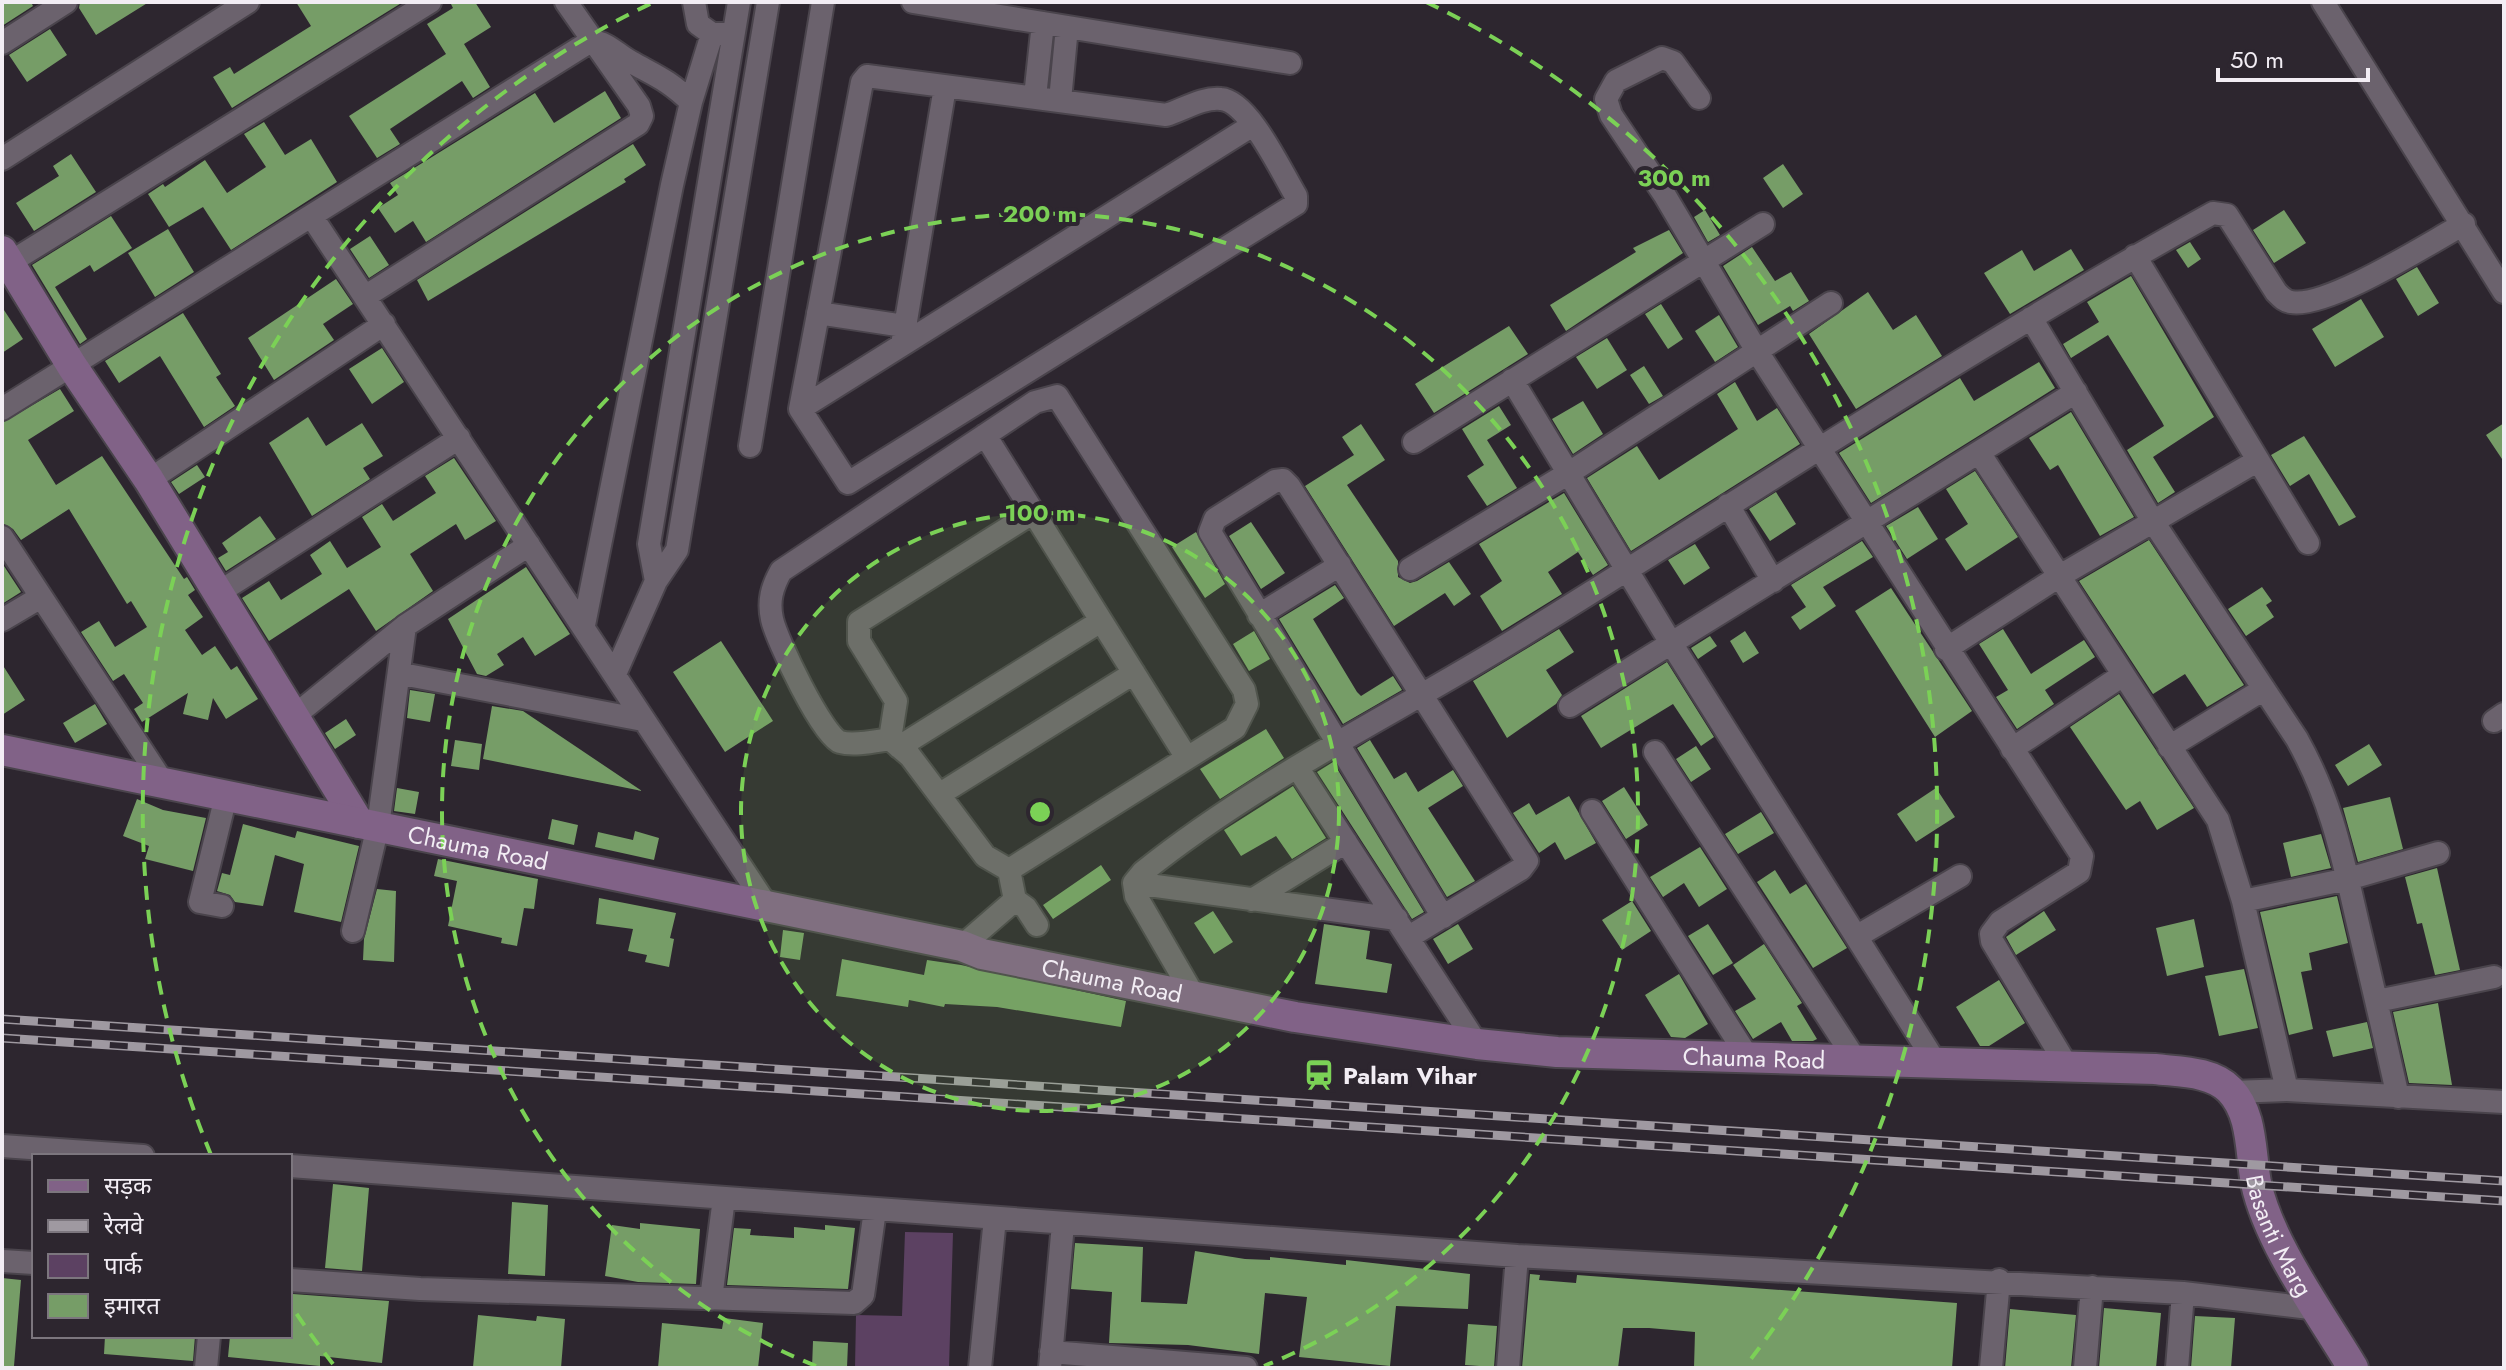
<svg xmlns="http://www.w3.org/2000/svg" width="2506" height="1370" viewBox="0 0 2506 1370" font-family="Jost,'Noto Sans Devanagari',sans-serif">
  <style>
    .green { fill: #5c4162 }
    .building { fill: #769d67 }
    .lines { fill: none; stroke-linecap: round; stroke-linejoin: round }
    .street-casing { stroke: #4a444c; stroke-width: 26 }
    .secondary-casing { stroke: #4a444c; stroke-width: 34 }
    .street { stroke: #6b626d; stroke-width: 22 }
    .secondary { stroke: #816287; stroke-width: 30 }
    .rail-casing { stroke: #9f99a1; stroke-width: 9 }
    .rail { stroke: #2d262f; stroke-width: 6; stroke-dasharray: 18; stroke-linecap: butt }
    .ring { fill: none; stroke: #7bd156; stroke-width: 4; stroke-dasharray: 14 10 }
    .labels { text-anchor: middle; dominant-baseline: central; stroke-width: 8; stroke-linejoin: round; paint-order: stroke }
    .street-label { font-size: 24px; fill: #f2edf4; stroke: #2d262f }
    .poi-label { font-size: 24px; font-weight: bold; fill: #f2edf4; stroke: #2d262f; text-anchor: start }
    .centre { fill: #7bd156; stroke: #2d262f; stroke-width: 4 }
    .ring-label { font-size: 24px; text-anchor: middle; font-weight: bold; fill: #7bd156; stroke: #2d262f; stroke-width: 8; stroke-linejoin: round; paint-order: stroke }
  </style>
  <rect width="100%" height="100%" fill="#2d262f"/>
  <path class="green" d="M905,1232L953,1233L949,1368H855L856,1315L902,1316Z"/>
  <path class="building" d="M2,2H31L33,6L2,26Z
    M80,2H149L96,35L79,8Z
    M296,2H403L232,108L213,77L230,67L234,74L311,26Z
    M450,2H475L491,27L464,44L490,87L473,98L462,81L390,129L400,144L377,158L349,116L446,54L427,24L453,8Z
    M50,29L67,55L27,82L9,55Z
    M605,91L621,118L426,242L413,221L395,233L378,208L398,195L390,183L535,93L554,123Z
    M264,122L285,155L311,139L337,182L231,250L203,207L169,227L148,194L163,184L165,187L205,160L227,193L266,167L244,134Z
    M633,144L646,165L624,179L626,182L428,301L417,280Z
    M71,154L96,192L34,231L16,203L59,176L53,166Z
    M1783,164L1803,194L1783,208L1763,178Z
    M1705,210L1720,235L1708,242L1694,217Z
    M2284,210L2306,243L2274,263L2253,230Z
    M111,216L132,248L94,272L90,265L55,287L87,339L80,344L32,265Z
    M168,229L194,272L155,297L128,253Z
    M1669,230L1683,253L1566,331L1550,305L1636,252L1633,248Z
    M370,236L389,265L369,278L350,249Z
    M2190,242L2201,259L2188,268L2176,250Z
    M1752,247L1775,281L1791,272L1809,301L1793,311L1790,306L1758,325L1723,266Z
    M2071,249L2084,270L2010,314L1984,273L2022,250L2034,271Z
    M2417,267L2439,303L2418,316L2396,279Z
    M2131,276L2214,417L2153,457L2175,492L2158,503L2127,450L2164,426L2162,422L2108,335L2071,358L2063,344L2099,322L2087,302Z
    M336,279L353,304L323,324L334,340L274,380L248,338Z
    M1868,292L1893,330L1916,315L1942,356L1856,409L1809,334Z
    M2361,299L2384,337L2335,367L2312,329Z
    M1661,304L1683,339L1668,349L1645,314Z
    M2,307L23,339L2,353Z
    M183,313L221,374L216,377L235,406L204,427L160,356L119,383L105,361Z
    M1719,315L1738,347L1715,362L1695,331Z
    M1509,326L1528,354L1434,413L1415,384Z
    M1607,338L1627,370L1597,389L1576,357Z
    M382,348L404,382L372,404L349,369Z
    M2039,362L2055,388L1871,503L1839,453L1960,378L1974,401Z
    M1644,366L1663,396L1649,404L1630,375Z
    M1735,382L1757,421L1777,408L1800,444L1631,551L1587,478L1637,446L1659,480L1738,429L1717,394Z
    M60,389L74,411L28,440L56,485L102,456L184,579L187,577L195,590L188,595L203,617L185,630L202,655L215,646L231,670L237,666L258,699L226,719L213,698L208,720L183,714L188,693L142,722L134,709L143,703L124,674L113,681L81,632L99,621L115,647L147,627L131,601L127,604L69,509L21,540L13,529L2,523V423Z
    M1583,401L1603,434L1573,454L1552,419Z
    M1499,406L1511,425L1487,440L1517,488L1487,506L1467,476L1484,465L1462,429Z
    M2071,412L2134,517L2100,536L2058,465L2050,470L2029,438Z
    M308,417L326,446L362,423L383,456L363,468L370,479L312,516L269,443Z
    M2504,423V462L2486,435Z
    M1361,424L1385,460L1347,485L1398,561V577L1410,583L1417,581L1449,562L1471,594L1454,606L1445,593L1394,626L1305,486L1354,455L1342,437Z
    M2304,436L2356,517L2339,526L2309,474L2290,486L2271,455Z
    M454,458L496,521L465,540L456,524L410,554L433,591L376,631L349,589L269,641L242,598L269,581L281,600L322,574L310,555L330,541L347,568L381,547L362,517L382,504L393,521L436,493L425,476Z
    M197,465L205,477L179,494L171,482Z
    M1975,471L2018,537L1966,571L1945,539L1968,524L1946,489Z
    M1776,492L1796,524L1770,541L1749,509Z
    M1564,493L1608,565L1593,575L1578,552L1548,572L1562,594L1502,631L1480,596L1502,581L1479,544Z
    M1918,507L1938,539L1907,559L1886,526Z
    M260,516L276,539L226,571L218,558L228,552L222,543Z
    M1251,522L1285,573L1261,589L1229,536Z
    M1196,532L1225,584L1205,598L1172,547Z
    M2149,540L2244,685L2207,707L2185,674L2153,694L2079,581Z
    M1862,541L1873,557L1823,587L1836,606L1800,630L1791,617L1806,607L1791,585Z
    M1695,544L1710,568L1684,585L1668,560Z
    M2,563L21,592L2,604Z
    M526,567L570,634L535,656L523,637L497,654L504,665L486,676L477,674L448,619Z
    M1335,585L1344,598L1313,619L1357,692L1361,696L1393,676L1402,690L1343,724L1279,619Z
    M2262,587L2272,601L2266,605L2274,617L2246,636L2228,609Z
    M1891,588L1972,711L1935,737L1855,611Z
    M1559,629L1574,652L1546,670L1562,695L1556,704L1507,738L1473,681Z
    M2003,629L2031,674L2084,640L2095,657L2045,690L2054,704L2017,729L1996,697L2008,690L1979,644Z
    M1254,631L1270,659L1249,671L1233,644Z
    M1745,631L1759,653L1743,663L1730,641Z
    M1710,636L1717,646L1698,659L1691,648Z
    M721,641L773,721L725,752L673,672Z
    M1667,662L1714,737L1701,746L1673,704L1601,748L1581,716Z
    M2,664L25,700L2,715Z
    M410,690L435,694L430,722L407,718Z
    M2119,694L2194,808L2157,830L2140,801L2126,810L2070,727Z
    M95,704L107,724L75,743L63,723Z
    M492,706L523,711L642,791L483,759Z
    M346,719L356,735L335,749L325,733Z
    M1266,729L1284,758L1220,799L1200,769Z
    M455,740L482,744L479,770L451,766Z
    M1370,740L1394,779L1406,772L1418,792L1453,770L1463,786L1428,808L1475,881L1447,897L1357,748Z
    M2369,744L2382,765L2348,786L2335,765Z
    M1696,746L1711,769L1691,782L1676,759Z
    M1333,762L1424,912L1412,919L1317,772Z
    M1293,786L1326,838L1292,859L1276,836L1241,856L1224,830Z
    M1624,787L1648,825L1626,839L1602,801Z
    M397,788L419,792L415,814L394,811Z
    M1936,788L1955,817L1916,842L1897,814Z
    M1569,796L1596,843L1565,860L1555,842L1539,853L1513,813L1529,803L1536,815Z
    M2390,797L2403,849L2358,862L2343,808Z
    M137,799L163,810L206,818L193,871L145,859L149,846L123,836Z
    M1761,812L1774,833L1738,854L1725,834Z
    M552,819L578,825L574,845L548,839Z
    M243,824L295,838L297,831L359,846L341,922L294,912L304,864L275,855L263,906L235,902L230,895L217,891L222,873L230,875Z
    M635,831L659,838L654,860L595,847L598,832L633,840Z
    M2321,834L2331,868L2291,877L2283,843Z
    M1700,847L1727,889L1699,907L1684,883L1663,897L1650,877Z
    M438,859L538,879L534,909L524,908L517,946L501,943L502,938L448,926L457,881L434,876Z
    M1101,865L1111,880L1053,919L1043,905Z
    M2437,868L2460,970L2435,975L2422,923L2417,924L2405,877Z
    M1775,870L1790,894L1806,884L1847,948L1813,968L1757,882Z
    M377,889L396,891L394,962L363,960L364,939Z
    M2337,896L2348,943L2309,953L2312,970L2301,972L2313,1029L2289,1035L2260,912Z
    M599,898L676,913L670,938L674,939L669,967L645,962L647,955L628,951L633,929L596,924Z
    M1632,901L1651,931L1622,950L1602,920Z
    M1213,911L1233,942L1214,954L1194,923Z
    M2044,911L2056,930L2016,955L2006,937Z
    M2194,919L2204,967L2167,976L2156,928Z
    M1324,924L1370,931L1366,959L1392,964L1387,993L1315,984Z
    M1458,924L1473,949L1448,964L1433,939Z
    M1708,924L1733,963L1713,975L1688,936Z
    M783,930L804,933L800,960L780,957Z
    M1764,944L1802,1003L1797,1006L1817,1039L1813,1041H1792L1781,1022L1753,1039L1735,1011L1756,999L1733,965Z
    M842,959L924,975L927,960L961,965L1126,1001L1121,1027L997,1007L945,1004L944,1007L909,1000L908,1007L851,998L836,996Z
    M2244,969L2258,1028L2219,1036L2205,976Z
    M1679,974L1708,1024L1685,1038L1671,1037L1645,995Z
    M1999,980L2025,1023L1989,1046H1980L1956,1007Z
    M2438,1003L2452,1085L2409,1083L2393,1012Z
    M2367,1022L2373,1048L2333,1057L2326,1031Z
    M333,1184L369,1188L362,1271L325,1268Z
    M512,1202L548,1205L545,1276L508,1274Z
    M640,1223L700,1229L696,1284L638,1282L605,1276L612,1225L640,1229Z
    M825,1225L855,1228L848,1289L727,1285L734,1228L751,1229L750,1235L794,1238V1227L825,1230Z
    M1075,1243L1143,1247L1141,1302L1187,1304L1195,1251L1245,1259L1270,1260V1257L1346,1265V1260L1470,1274L1468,1309L1396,1306L1390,1366L1299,1357L1307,1297L1265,1293L1259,1354L1188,1345L1109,1343L1112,1292L1071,1289Z
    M1530,1274L1540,1275L1539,1280L1576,1283L1577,1275L1957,1303L1952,1368H1694L1695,1332L1649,1328H1623L1618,1368H1522Z
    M2,1278L21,1280L14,1366H2Z
    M293,1294L389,1301L382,1363L320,1356V1366L228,1357L230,1336H290Z
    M2104,1308L2161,1313L2156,1368H2099Z
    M2010,1309L2076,1315L2071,1368H2005Z
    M478,1315L536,1321L537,1316L565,1319L561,1368L473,1367Z
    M2195,1316L2235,1318L2231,1368H2191Z
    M724,1318L763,1323L758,1368H658L662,1323L722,1329Z
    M1468,1324L1497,1326L1494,1367L1465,1365Z
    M105,1336H195L193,1361L104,1354Z
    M813,1341L848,1343L847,1368H812Z"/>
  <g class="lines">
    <defs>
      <path id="street" d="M694,2L698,24L712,34H727
        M913,2L1290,63
        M2323,2L2504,292
        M2,43L66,2
        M867,76L1166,115C1183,110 1202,97 1221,99C1249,101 1282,173 1296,196V204L848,483L800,409L862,82Z
        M1035,97L1043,23
        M1699,98L1673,62L1662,58L1616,81L1606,99L1611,115L1664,194L1758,353L2082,856L2079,872L2000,922L1991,934L1992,941L2067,1066
        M1060,100L1067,27
        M2,159L248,2
        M312,217L767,906
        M2135,256L2308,543
        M9,263L430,2
        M366,296L638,124L642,116L639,106L566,2
        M818,313L904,326
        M2031,318L2152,520L2297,739C2332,802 2342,855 2358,924C2372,982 2385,1039 2398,1097
        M902,345L945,87
        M1512,380L1671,643L1934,1060
        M2,409L591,41C609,43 616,54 631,62C658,77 668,80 691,102
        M800,409L1253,125
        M985,435L1187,758
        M1414,442L1763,224
        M750,446L823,2
        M1980,454L2218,820L2243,901L2287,1090
        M149,480L384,324
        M1728,505L1773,581
        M2,537L162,781
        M1410,569L1569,473L1831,303
        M656,581L649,544L739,2
        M218,593L459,438
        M1259,615L1340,565
        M2,620L41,597
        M584,625L672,185L691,102L712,34
        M1946,649L2058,577L2257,461
        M402,674L643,720
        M615,674L656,581L677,550L768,2
        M1570,706L2076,392
        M293,717L405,626
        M2494,721L2504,714
        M890,739L896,701L859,641V622L1034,512
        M899,747L1101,621
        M2169,747L2264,689
        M2012,749L2123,675
        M1655,752L1855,1059
        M1297,767L1477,1044
        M940,794L1134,673
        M1592,811L1749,1059
        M1009,870L1235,728L1247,704L1244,690L1057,396L1035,402L781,571C772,587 768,601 772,619C776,639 823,737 840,742C854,746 876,741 890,739L910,756L985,856L1009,870L1015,900
        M1134,883L1397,919
        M1015,900L1026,908L1037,925
        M1252,900L1346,842
        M2243,901L2348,879L2438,853
        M222,906L200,902L226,796
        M353,931L378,826L405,626L529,545
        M1866,931L1960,876
        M1409,937L1521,869L1527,861L1289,486L1283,480L1275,481L1215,519L1210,532L1443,917
        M962,946L1015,900
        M1195,998L1136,896L1134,883L1143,872C1259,779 1393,715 1518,638C1749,495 1975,345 2213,213L2227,215L2276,292C2281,297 2284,301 2291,302C2327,309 2429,243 2464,224
        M2377,1001L2494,977
        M2233,1092L2287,1090L2504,1102
        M2,1146L143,1156
        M290,1166L1517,1256L2183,1293L2318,1309
        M2,1261L34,1263
        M290,1280L420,1289L854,1303L863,1295L875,1210
        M711,1299L724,1198
        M1051,1352L1246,1368
        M206,1368L209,1336
        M980,1368L995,1218
        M1050,1368L1063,1224
        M1508,1368L1517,1256
        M1991,1368L1999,1280
        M2085,1368L2092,1287
        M2177,1368L2183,1293"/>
      <g id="secondary">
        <path d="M2,251L72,366L149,480L359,823"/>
        <path id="s1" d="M2,750L962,946L982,954L1295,1017L1477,1044L1557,1052L2155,1069C2179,1072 2212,1071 2230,1090C2253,1114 2250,1151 2256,1183C2269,1244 2321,1314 2353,1368"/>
      </g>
    </defs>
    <use href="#street" class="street-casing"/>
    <use href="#secondary" class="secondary-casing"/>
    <use href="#street" class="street"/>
    <use href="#secondary" class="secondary"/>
    <defs>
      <path id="rail" d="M2,1019L2504,1181
        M2,1038L2504,1201"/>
    </defs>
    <use href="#rail" class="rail-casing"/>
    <use href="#rail" class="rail"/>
  </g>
  <circle cx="1040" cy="812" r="299" fill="#7bd156" fill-opacity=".12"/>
  <g class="ring">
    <circle cx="1040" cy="812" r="299"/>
    <path d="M816 1366A598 598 0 1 1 1264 1366"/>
    <path d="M333 1364A897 897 0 0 1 292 1307M211 1155A897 897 0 0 1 654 2M1426 2A897 897 0 0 1 1747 1364"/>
  </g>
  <defs>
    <symbol id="station-bare" viewBox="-9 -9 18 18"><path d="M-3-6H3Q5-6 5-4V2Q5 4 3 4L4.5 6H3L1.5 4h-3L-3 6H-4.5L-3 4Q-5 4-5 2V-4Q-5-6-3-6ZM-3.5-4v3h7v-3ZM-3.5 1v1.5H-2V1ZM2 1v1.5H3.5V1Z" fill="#7bd156" stroke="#2d262f" stroke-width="2.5" paint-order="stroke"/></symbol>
  </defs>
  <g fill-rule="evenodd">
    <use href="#station-bare" x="1297" y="1053" width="44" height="44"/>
  </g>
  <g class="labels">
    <g class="street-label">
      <text stroke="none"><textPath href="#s1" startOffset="486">Chauma Road</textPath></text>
      <text stroke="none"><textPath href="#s1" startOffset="1134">Chauma Road</textPath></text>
      <text stroke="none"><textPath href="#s1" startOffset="1782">Chauma Road</textPath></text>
      <text stroke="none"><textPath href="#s1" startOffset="2418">Basanti Marg</textPath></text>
    </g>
    <g class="poi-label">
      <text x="1343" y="1075">Palam Vihar</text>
    </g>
  </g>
  <circle cx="1040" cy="812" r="12" class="centre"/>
  <g class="ring-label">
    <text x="1674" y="186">300 m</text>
    <text x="1040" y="222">200 m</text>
    <text x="1040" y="521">100 m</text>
  </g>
  <rect width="2506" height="1370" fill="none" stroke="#f2edf4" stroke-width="8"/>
  <rect x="32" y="1154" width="260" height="184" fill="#2d262f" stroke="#7c767e" stroke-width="2"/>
  <rect x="48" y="1180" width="40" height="12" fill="#816287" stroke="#7c767e" stroke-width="2"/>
  <text x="104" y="1194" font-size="24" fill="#f2edf4">सड़क</text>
  <rect x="48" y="1220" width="40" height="12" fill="#9f99a1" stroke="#7c767e" stroke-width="2"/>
  <text x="104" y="1234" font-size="24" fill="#f2edf4">रेलवे</text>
  <rect x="48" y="1254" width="40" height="24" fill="#5c4162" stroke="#7c767e" stroke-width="2"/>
  <text x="104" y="1274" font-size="24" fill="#f2edf4">पार्क</text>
  <rect x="48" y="1294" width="40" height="24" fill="#769d67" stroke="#7c767e" stroke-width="2"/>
  <text x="104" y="1314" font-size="24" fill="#f2edf4">इमारत</text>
  <path d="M2218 68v12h150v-12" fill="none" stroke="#f2edf4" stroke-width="4"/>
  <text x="2230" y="68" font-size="24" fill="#f2edf4" stroke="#2d262f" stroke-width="6" paint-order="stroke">50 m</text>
</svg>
